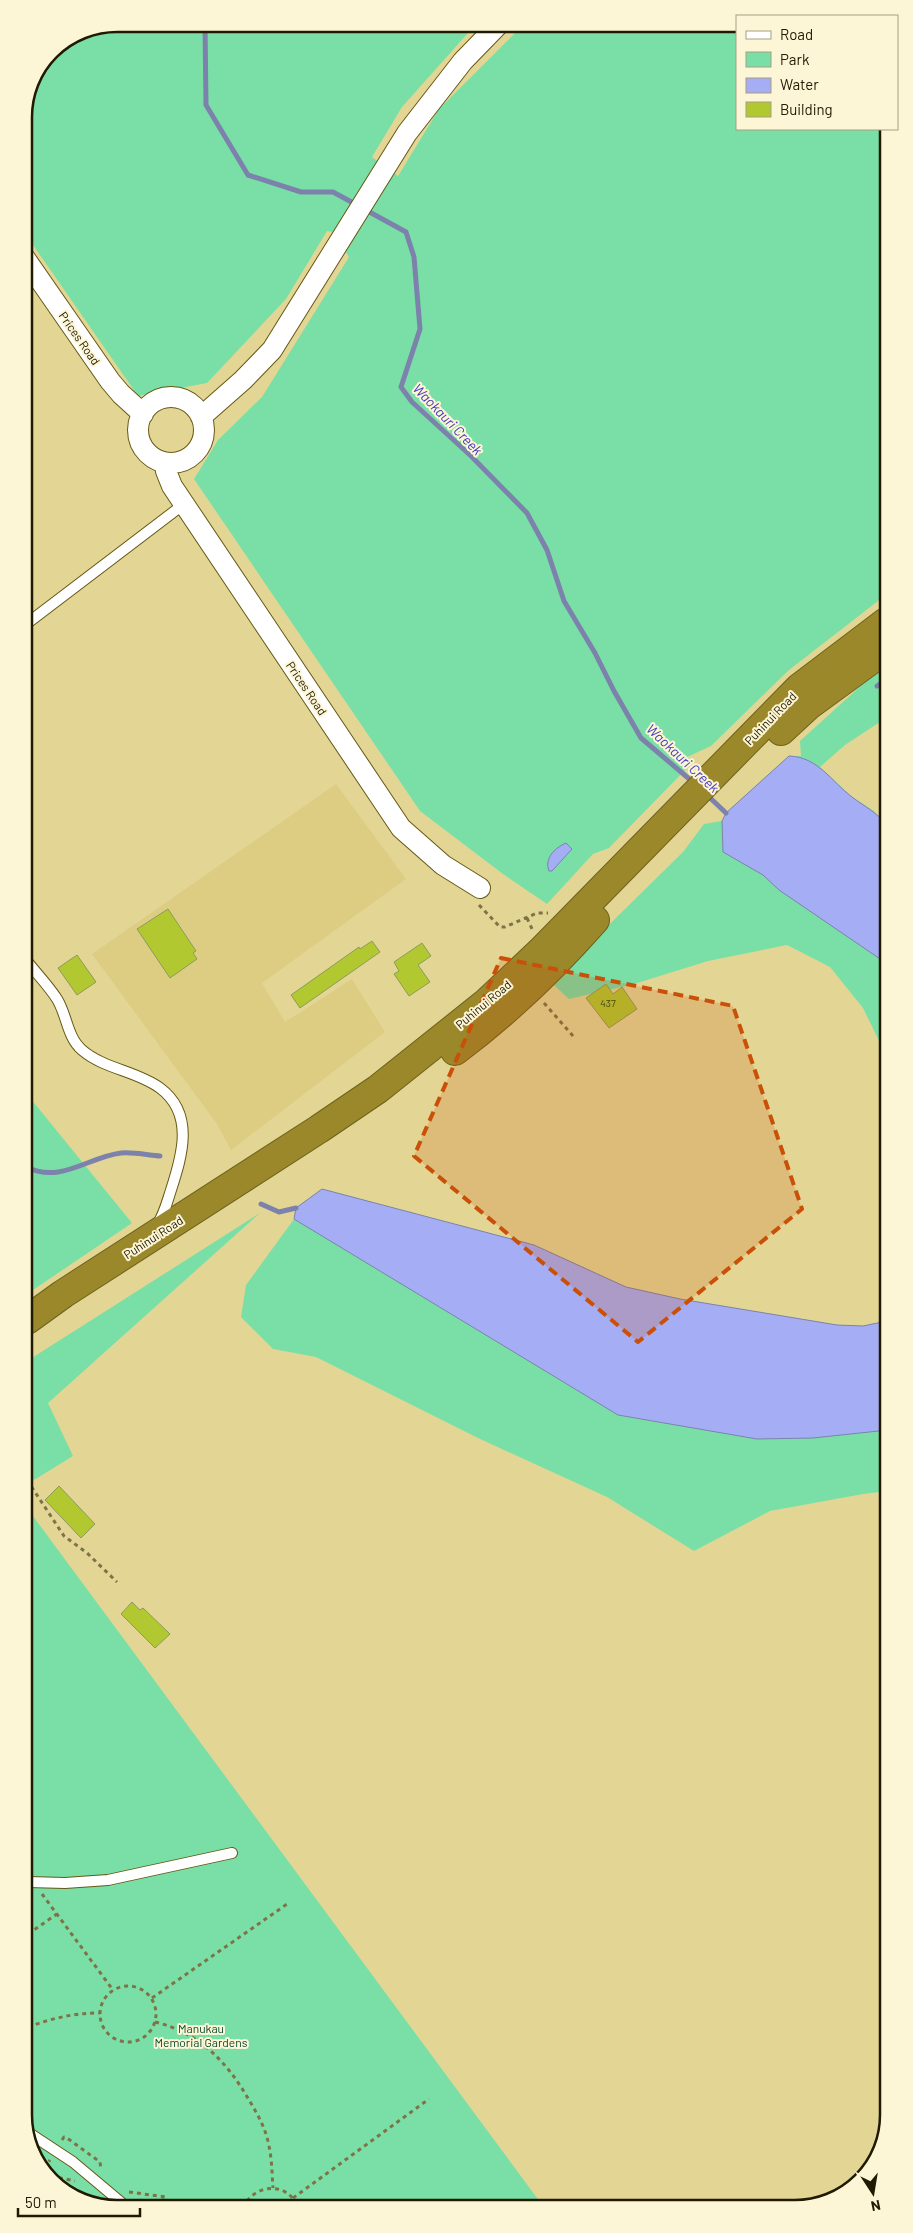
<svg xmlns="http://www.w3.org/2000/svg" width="913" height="2233" viewBox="0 0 913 2233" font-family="Barlow,sans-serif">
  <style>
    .built { fill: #dccd83 }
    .green { fill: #7adfa7 }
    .water { fill: #a5aef5; stroke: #7d82ac }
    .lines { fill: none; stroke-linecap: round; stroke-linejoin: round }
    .stream { stroke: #7d82ac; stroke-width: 5 }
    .building { fill: #b2c831; stroke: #8e9a5c }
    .lane-casing { stroke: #655815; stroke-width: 12 }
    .street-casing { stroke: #655815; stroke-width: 22 }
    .highway-casing { stroke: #6f621d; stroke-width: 30 }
    .path { stroke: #7d7347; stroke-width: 3; stroke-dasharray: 4 4; stroke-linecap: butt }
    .lane { stroke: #fff; stroke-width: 10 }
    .street { stroke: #fff; stroke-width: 20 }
    .highway { stroke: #9a882b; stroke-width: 28 }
    .marked { fill: #ca500a; fill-opacity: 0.2; stroke: #ca500a; stroke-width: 4; stroke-dasharray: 10 6; stroke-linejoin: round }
    .labels { text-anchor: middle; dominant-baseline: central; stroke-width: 4; stroke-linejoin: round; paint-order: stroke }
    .number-label { font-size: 10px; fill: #44460e }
    .street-label { font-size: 12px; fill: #201a02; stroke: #fdf6d6 }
    .park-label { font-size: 12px; fill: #08482c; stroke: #fdf6d6 }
    .water-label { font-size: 14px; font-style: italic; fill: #443bc0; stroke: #fdf6d6 }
    .rim { fill: none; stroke: #201a02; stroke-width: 2.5 }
  </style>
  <rect width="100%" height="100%" fill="#e3d694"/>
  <path class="built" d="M336,784L406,879L262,983L285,1022L352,979L385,1032L231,1150L217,1124L92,954Z"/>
  <path class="green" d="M117,24H476L402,107L372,157L398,176L439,109L524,24H737V129H884L886,590L881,593L878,601L789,670L711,746L687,757L694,761L609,848L593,854L547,904L503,874L420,811L194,479L218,440L262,397L349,257L333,232L327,231L286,299L207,383L138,396L24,232V111L51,51L82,31Z
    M886,663V718L845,745L820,767L852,797L874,811L886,824L887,1057L863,1008L830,967L787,945L708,961L634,984L569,999L554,985L566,967L683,852L704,824L722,821L731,808L789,756H801L800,741Z
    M26,1093L132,1223L27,1294Z
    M322,1189L534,1245L626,1287L680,1299L837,1325L863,1326L887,1321L888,1491L863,1494L770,1511L694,1551L607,1497L478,1438L316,1357L273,1349L241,1317L246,1285L294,1219L296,1208Z
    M260,1213L48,1403L73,1456L34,1480L27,1470V1361Z
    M27,1508L543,2206L111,2209L60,2190L29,2145Z"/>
  <path class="water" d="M789,756C818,757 831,781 852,797C864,806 876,812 886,824V963L779,890L763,875L723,852L722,821L726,813Z
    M566,843L572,849L552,871H549C544,858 555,848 566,843Z
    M322,1189L534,1245L626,1287L680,1299L837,1325L863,1326L887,1321L888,1430L813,1438L757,1439L618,1415L294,1219L296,1208Z"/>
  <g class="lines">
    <path class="stream" d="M205,24L206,105L248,175L301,192H333L357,205
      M364,209L406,232L414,257L420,329L401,387L412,402L471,456L527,513L547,550L564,601L595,653L614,691L641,738L694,783
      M877,686L886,680
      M706,794L726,813
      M26,1167C61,1184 88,1157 121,1153C133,1152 148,1155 160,1156
      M261,1204L279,1212L296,1208"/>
  </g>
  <path class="building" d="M168,909L196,951L193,953L197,959L170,978L137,929Z
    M372,941L380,952L300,1008L291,995L359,947L360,949Z
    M422,943L431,956L418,965L430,982L409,996L394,974L399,971L394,962Z
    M77,955L96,982L77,995L58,968Z
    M606,984L613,994L622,987L637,1009L609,1028L586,998Z
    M59,1486L95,1524L81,1538L45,1500Z
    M132,1602L140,1610L143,1608L170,1634L155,1648L121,1614Z"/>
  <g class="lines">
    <defs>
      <path id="lane" d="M25,625L184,504
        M26,960C36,973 48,985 57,999C67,1015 67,1037 82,1050C104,1069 137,1071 160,1088C195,1114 182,1156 171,1190C167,1202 164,1215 157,1225
        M28,1882L65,1883L108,1880L232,1853
        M29,2133L73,2162L129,2209"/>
      <path id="street" d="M24,257L110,381L121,394L143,414
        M138 430a33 33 0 1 1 66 0a33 33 0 1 1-66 0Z
        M201,417L243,380L272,350L407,133L463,61L499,24
        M165,463L166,471L172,486L401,828L443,865L480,888"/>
      <path id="highway" d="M781,731L808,706L886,649
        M455,1051C507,1012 552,969 595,920
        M27,1320L63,1294L319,1129L378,1089L487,1002L541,951L799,688L886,622"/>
    </defs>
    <use href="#lane" class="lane-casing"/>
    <use href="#street" class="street-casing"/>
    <use href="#highway" class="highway-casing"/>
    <path class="path" d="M479,905L500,927H505L537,913H548
      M527,918L533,931
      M544,1003L573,1036
      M27,1480L64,1536L87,1553L117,1582
      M42,1894L113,1990
      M28,1934L57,1914
      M100 2014a28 28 0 1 1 56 0a28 28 0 1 1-56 0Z
      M152,1998L290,1902
      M155,2022C200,2033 227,2062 249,2100C258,2115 266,2129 269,2146C272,2160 272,2174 273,2188
      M28,2027C53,2018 74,2013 100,2013
      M62,2140L64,2137L67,2138L100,2162L101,2170
      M44,2168L50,2160
      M51,2176L75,2181
      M129,2192L166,2197L153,2209
      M293,2198L429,2099
      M494,2207L500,2203
      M243,2208C253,2184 288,2180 298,2208"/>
    <use href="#lane" class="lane"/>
    <use href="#street" class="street"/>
    <use href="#highway" class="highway"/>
  </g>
  <path class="marked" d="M501,958L733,1006L802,1209L638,1342L414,1156Z"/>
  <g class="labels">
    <g class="number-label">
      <text x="608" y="1003">437</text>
    </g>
    <g class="street-label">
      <text transform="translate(80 338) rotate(55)">Prices Road</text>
      <text transform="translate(307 688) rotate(56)">Prices Road</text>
      <text transform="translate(770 718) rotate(-46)">Puhinui Road</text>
      <text transform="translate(483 1004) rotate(-40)">Puhinui Road</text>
      <text transform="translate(153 1237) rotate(-33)">Puhinui Road</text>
    </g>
    <g class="park-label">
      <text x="201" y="2028">Manukau<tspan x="201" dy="14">Memorial Gardens</tspan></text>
    </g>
    <g class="water-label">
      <text transform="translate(448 419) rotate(46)">Waokauri Creek</text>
      <text transform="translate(683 758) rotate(43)">Waokauri Creek</text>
    </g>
  </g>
  <path d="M0 0H913V2233H0ZM117 32H795A85 85 0 0 1 880 117V2115A85 85 0 0 1 795 2200H117A85 85 0 0 1 32 2115V117A85 85 0 0 1 117 32Z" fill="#fdf6d6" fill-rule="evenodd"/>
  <path class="rim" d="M117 32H795A85 85 0 0 1 880 117V2115A85 85 0 0 1 795 2200H117A85 85 0 0 1 32 2115V117A85 85 0 0 1 117 32Z"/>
  <rect x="736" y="15" width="162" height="115" fill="#fdf6d6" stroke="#a59e81"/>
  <rect x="746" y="31" width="25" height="8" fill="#ffffff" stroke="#a59e81"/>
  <text x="780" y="40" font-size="15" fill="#201a02">Road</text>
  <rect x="746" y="52" width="25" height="15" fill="#7adfa7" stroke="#a59e81"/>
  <text x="780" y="65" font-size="15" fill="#201a02">Park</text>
  <rect x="746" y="78" width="25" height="15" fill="#a5aef5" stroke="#a59e81"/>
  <text x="780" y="90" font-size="15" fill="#201a02">Water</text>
  <rect x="746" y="102" width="25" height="15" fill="#b2c831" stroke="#a59e81"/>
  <text x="780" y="115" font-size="15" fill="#201a02">Building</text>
  <g transform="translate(873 2193) rotate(168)" stroke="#fdf6d6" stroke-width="4" paint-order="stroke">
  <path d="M0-4L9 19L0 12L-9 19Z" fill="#201a02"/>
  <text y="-8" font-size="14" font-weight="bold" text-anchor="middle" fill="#201a02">N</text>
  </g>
  <path d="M18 2208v8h122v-8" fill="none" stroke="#201a02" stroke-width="2.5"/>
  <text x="25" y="2208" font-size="15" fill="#201a02" stroke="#fdf6d6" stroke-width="4" paint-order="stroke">50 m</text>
</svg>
